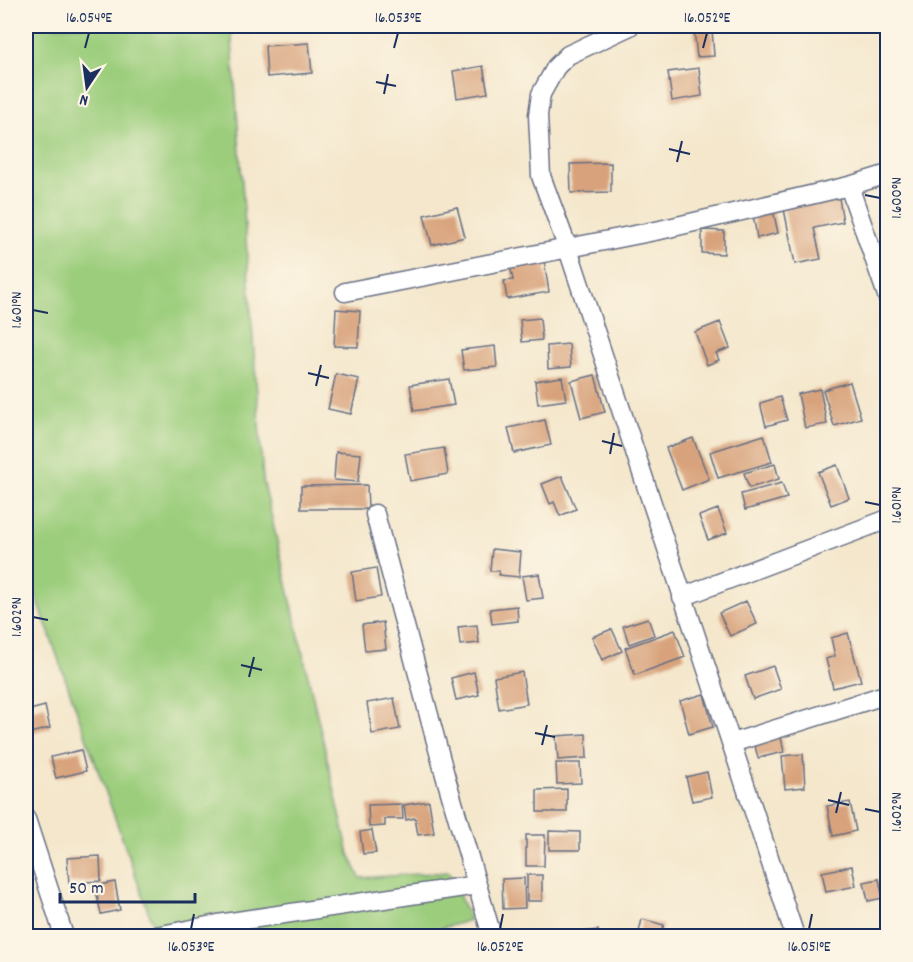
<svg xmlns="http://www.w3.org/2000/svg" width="913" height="962" viewBox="0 0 913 962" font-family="Dekko,sans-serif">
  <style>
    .green { fill: #9bcd7c; stroke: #5b7e6d; stroke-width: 1.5 }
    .building { fill: #d8a37c }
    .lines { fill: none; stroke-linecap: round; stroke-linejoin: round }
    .minor-casing { stroke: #676f84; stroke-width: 21 }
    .minor { stroke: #fff; stroke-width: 18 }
    .ticks { fill: none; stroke: #1b2f5e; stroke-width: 2 }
    .neatline { fill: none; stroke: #1b2f5e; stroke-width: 2 }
    .ticks-label { font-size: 15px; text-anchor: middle; fill: #1b2f5e }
  </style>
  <rect width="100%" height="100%" fill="#fcf5e5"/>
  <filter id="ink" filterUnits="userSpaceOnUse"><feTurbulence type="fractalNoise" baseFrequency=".0167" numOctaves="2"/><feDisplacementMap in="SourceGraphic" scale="12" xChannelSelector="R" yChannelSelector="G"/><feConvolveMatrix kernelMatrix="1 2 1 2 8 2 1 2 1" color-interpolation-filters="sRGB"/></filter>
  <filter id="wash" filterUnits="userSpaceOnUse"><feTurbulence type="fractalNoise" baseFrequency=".008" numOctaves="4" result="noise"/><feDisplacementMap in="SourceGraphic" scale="24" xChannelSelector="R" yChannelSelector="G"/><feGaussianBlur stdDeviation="1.35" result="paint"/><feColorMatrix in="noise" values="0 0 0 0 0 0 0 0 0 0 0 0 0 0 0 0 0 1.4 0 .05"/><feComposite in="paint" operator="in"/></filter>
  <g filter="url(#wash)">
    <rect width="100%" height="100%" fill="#f4e7cc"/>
    <path class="green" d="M26,26H231L263,480L349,854L360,878L449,872L470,920L415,936H157L26,568Z"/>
    <g id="blocks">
      <path class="building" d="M712,29L714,56L697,57L694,30Z
        M309,43L312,73L267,77L265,46Z
        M483,66L488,93L457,98L453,71Z
        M699,68L702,96L672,101L668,72Z
        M611,163V192L571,193L570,164Z
        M839,198L843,222L814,228L821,259L795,264L784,209Z
        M457,207L465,237L432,245L424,215Z
        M773,210L778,233L757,238L753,214Z
        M702,230L724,231V254L702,253Z
        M544,260L549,292L507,299L504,281L513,280L510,265Z
        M336,309L360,311L358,347L334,346Z
        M540,318L542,340L522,342L520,320Z
        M720,322L730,348L716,353L719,360L707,365L695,332Z
        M569,344L571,367L548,369L547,346Z
        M495,346L497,367L464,370L461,350Z
        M336,374L359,379L351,414L328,409Z
        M595,375L605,412L581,418L571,381Z
        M562,377L566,400L538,404L535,381Z
        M449,379L454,405L414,411L410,385Z
        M850,382L861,418L834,426L823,390Z
        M820,389L827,424L805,428L798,394Z
        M780,397L787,420L766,426L760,403Z
        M545,420L551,445L514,453L508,428Z
        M764,435L772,462L718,478L710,452Z
        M693,438L709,479L682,490L666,448Z
        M444,448L448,474L410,481L405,454Z
        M336,452L361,454L358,482L334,480Z
        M775,464L779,479L749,488L744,473Z
        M837,465L849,498L831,505L818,472Z
        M562,476L576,509L560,516L554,502L550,504L542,484Z
        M782,483L787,498L745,510L741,494Z
        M367,485L368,509H301V486Z
        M718,509L727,533L708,540L699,516Z
        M492,549L521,552L519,577L499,575V571H490Z
        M376,568L381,597L356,601L352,572Z
        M539,574L543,598L526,600L522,576Z
        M746,601L757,624L730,636L719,613Z
        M517,606L518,621L492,624L490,609Z
        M648,618L654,635L629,644L623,626Z
        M383,622L386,649L365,651L362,625Z
        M477,625L479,643L460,645L458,627Z
        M612,629L622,651L602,660L592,637Z
        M675,630L685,657L635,675L625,648Z
        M848,633L861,681L833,688L826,659L835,656L831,638Z
        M773,666L781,689L753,699L745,676Z
        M474,672L479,695L456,700L451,678Z
        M522,672L527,704L499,709L494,677Z
        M704,694L713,727L689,734L680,701Z
        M394,698L400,729L372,734L367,703Z
        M45,706L50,728L26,734V711Z
        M780,732L784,752L758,758L753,738Z
        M586,734L587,758L558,760L556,736Z
        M81,750L86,771L56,778L51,757Z
        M803,754L805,787L785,789L782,756Z
        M556,763H580L581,783L557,784Z
        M707,772L712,797L692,801L686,777Z
        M567,789V812H537V790Z
        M429,801L434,833L418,835L415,818L406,820L404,805Z
        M850,802L856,831L833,836L827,806Z
        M402,804L403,819H385V826L369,827L368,805Z
        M372,830L376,853L363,854L360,832Z
        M549,831L580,832V850H549Z
        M526,835H545L544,866H526Z
        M100,856L101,881L69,883L67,858Z
        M852,866L856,886L826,892L822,872Z
        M527,875H542V901H527Z
        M524,878L525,908L503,909L502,879Z
        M879,879L883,898L868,901L864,882Z
        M115,882L120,910L101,914L95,886Z
        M642,919L664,925L660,936H638Z
        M598,930L599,936H573V933Z"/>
    </g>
  </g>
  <g filter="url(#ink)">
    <use href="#blocks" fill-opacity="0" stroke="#676f84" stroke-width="1.5"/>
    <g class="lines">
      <defs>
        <path id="minor" d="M630,26L568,55L556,67L541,94L538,115L541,176L568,249L795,936
          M849,186L888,298
          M345,292L660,230L849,186L888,174
          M375,514L445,775L492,936
          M682,597L888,519
          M732,743L888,694
          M26,819L64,936
          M156,936L218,924L477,885"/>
      </defs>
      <use href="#minor" class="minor-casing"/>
      <use href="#minor" class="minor"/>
    </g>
  </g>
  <path class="ticks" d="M85,48L89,33M394,48L398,33M703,48L707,33M376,82L396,86M384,94L388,74M669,149L690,154M677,162L682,141M865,195L880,198M33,310L48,313M308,373L329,378M316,386L321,365M602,441L622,446M610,454L614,433M865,502L880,505M33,617L48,620M241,665L262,670M249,677L254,657M535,733L555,737M542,745L547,725M828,800L849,805M865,809L880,812M836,813L841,792M191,929L194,914M500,929L503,914M809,929L812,914"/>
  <rect width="913" height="962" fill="none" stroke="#fcf5e5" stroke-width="66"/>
  <g transform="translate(87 87) rotate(193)" stroke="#fcf5e5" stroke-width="4.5" paint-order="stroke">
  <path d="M0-4.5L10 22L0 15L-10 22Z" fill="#1b2f5e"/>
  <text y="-9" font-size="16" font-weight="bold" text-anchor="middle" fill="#1b2f5e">N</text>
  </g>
  <path d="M60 893v9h135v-9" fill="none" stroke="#1b2f5e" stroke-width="3"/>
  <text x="69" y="893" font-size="18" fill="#1b2f5e" stroke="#fcf5e5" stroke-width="4.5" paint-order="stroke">50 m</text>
  <rect x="33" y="33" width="847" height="896" class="neatline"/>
  <g class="ticks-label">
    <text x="89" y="22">16.054°E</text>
    <text x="398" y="22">16.053°E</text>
    <text x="707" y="22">16.052°E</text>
    <text transform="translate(896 198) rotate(-90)" y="5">1.600°N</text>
    <text transform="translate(16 310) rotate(-90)" y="5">1.601°N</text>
    <text transform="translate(896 505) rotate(-90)" y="5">1.601°N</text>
    <text transform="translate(16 617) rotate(-90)" y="5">1.602°N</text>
    <text transform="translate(896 812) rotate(-90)" y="5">1.602°N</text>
    <text x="191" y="951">16.053°E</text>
    <text x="500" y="951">16.052°E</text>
    <text x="809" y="951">16.051°E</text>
  </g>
</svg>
